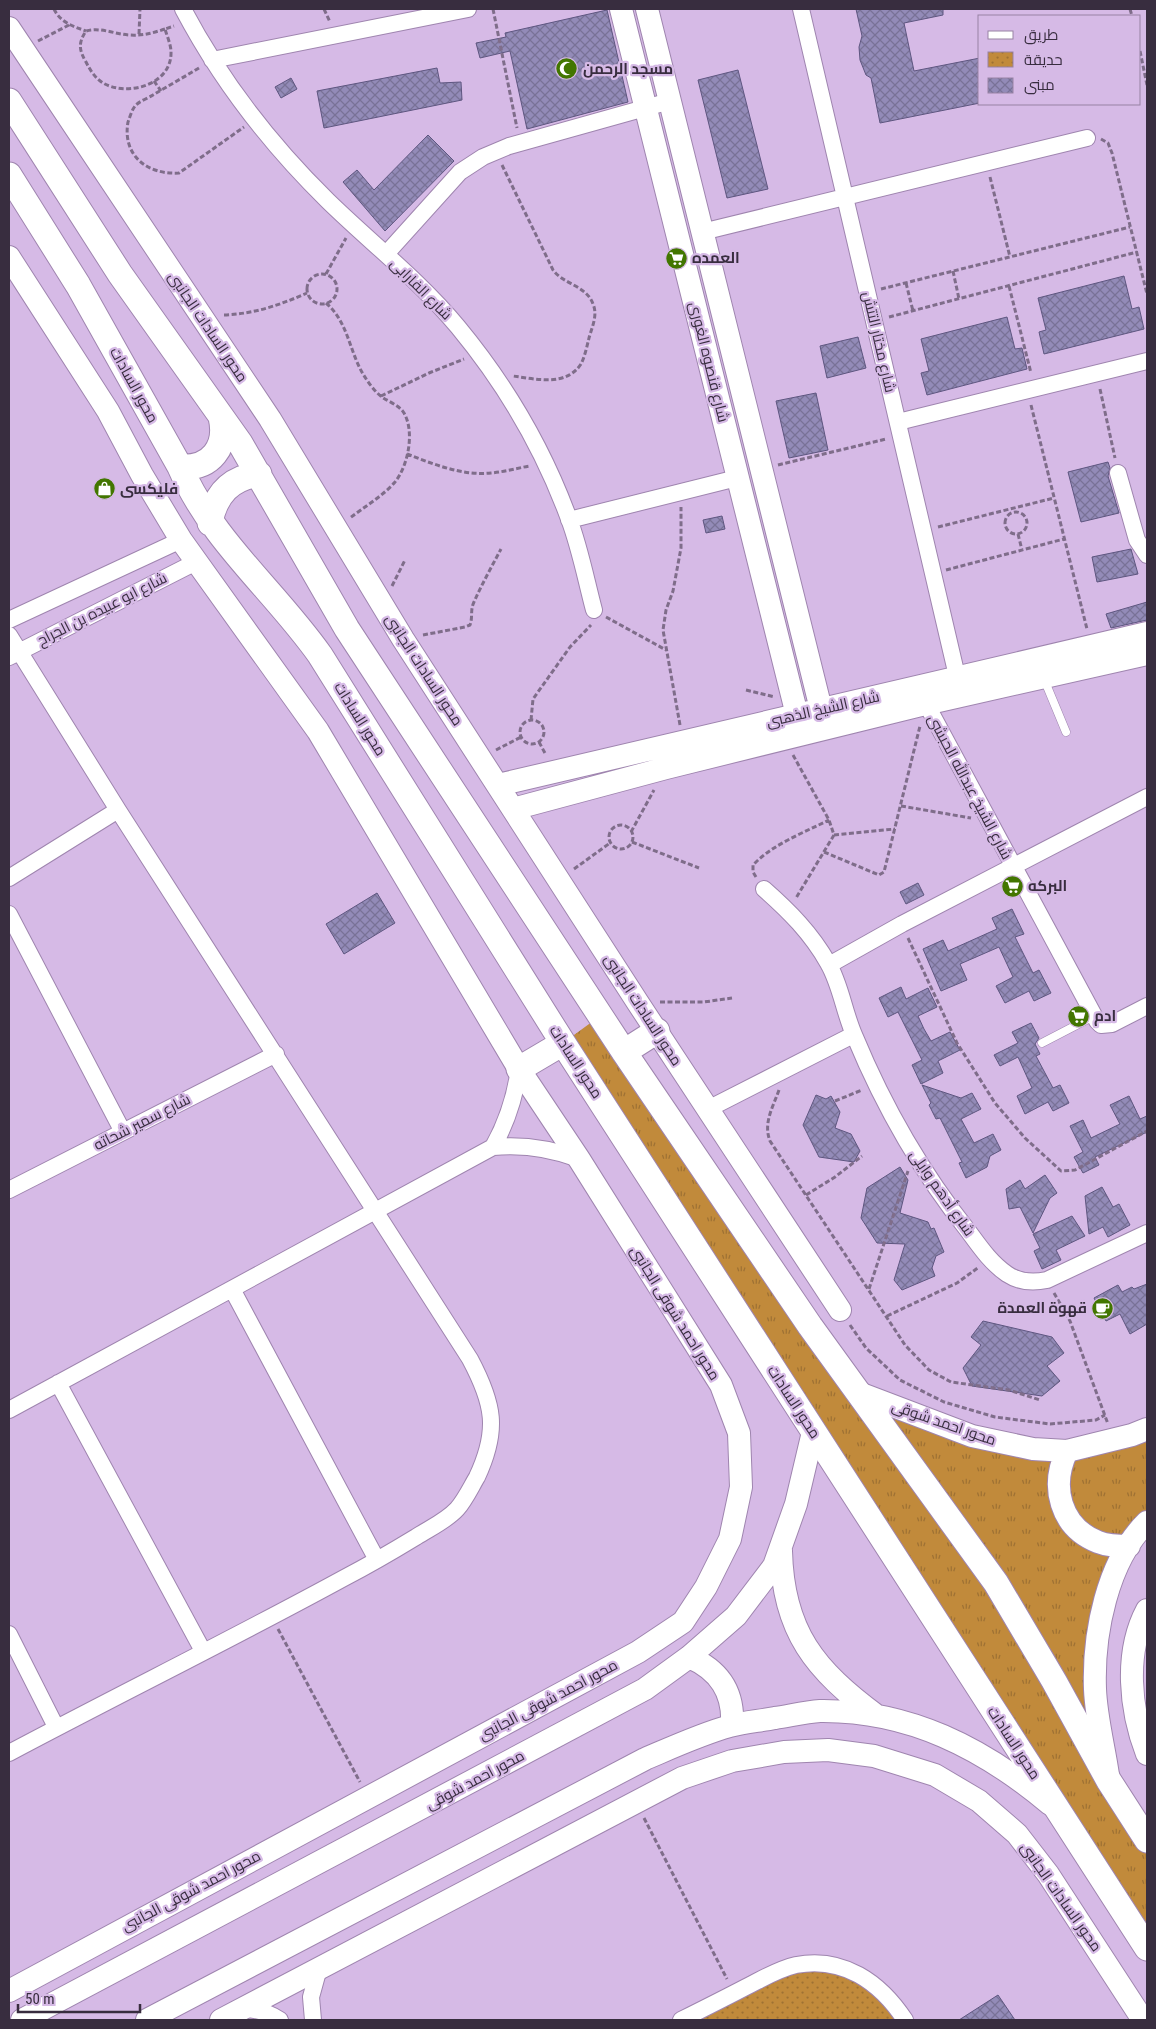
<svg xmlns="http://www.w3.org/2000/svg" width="1156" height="2029" viewBox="0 0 1156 2029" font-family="'Roboto Condensed',Cairo,sans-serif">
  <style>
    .grass { fill: url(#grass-tufts) }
    .park { fill: url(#park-dots) }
    .building { fill: url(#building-cross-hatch); stroke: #5e5680 }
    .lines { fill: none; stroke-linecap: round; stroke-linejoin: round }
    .lane-casing { stroke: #9f85af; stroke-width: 9 }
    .street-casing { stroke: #9f85af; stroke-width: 18 }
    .secondary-casing { stroke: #9f85af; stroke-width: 24 }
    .primary-casing { stroke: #9f85af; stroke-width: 27 }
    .path { stroke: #7f6d8a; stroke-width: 3; stroke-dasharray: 5 2.5; stroke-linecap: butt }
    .lane { stroke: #fff; stroke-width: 8 }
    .street { stroke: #fff; stroke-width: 16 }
    .secondary { stroke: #fff; stroke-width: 22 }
    .primary { stroke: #fff; stroke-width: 25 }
    .labels { text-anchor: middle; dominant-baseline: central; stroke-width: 4.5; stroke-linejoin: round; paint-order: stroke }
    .poi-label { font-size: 15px; font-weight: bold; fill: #382d3f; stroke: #d6bae6; text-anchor: start }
    .street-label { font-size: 15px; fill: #382d3f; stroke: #d6bae6 }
  </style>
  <defs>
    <pattern id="grass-tufts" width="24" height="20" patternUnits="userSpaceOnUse" patternTransform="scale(1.25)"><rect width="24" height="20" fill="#c18a3b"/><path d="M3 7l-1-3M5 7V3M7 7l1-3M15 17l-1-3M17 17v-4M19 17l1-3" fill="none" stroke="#9e7133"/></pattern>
    <pattern id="park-dots" width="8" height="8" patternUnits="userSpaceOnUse" patternTransform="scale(1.25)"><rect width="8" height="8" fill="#c18a3b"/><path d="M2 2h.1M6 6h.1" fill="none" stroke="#9e7133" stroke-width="1.8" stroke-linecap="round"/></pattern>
    <pattern id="building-cross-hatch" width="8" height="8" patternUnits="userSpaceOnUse" patternTransform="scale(1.25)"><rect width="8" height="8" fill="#938bb8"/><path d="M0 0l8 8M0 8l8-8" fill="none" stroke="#797297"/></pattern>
  </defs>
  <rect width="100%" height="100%" fill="#d6bae6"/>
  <path class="grass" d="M600,1016L859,1393L1016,1446L1147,1429V1522L1107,1595L1103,1738L1147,1840V1948L563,1043Z"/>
  <path class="park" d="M843,1968L904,2020H681L773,1973Z"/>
  <path class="building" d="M856,9H943V15L904,23L914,71L980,58V103L880,123L871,78L866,75L860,60L859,47L862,36Z
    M607,10L628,102L527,129L510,51L480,58L476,43L506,37L505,33Z
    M437,68L440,83L461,82L462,100L324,128L317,91Z
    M738,70L768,189L727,198L698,80Z
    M291,78L297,89L281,98L275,87Z
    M428,135L454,161L385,231L343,182L357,170L374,190Z
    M1124,276L1132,309L1139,307L1144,329L1044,354L1039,332L1046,330L1038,298Z
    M1007,317L1015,349L1022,348L1027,369L927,395L921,373L929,371L921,339Z
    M858,337L866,368L827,378L820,346Z
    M816,393L828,450L789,458L776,401Z
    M1108,462L1110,468L1108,476L1119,513L1081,522L1068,472Z
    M722,516L725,529L706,533L703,520Z
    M1131,549L1138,574L1097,582L1092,557Z
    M1147,602V620L1111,628L1106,614Z
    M918,883L924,895L906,904L900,892Z
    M377,893L395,923L344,954L326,924Z
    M1012,909L1024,934L1015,937L1033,973L1039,970L1051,993L1034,1001L1029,991L1005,1003L996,986L1013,977L999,947L960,964L967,980L941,991L923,949L943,940L948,951L997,929L992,918Z
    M901,987L906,999L928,988L937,1007L918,1016L924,1029L931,1041L950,1032L960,1050L938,1061L943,1073L921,1084L912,1065L922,1060L898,1012L888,1017L879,998Z
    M1031,1023L1039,1038L1035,1044L1040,1054L1036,1056L1053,1088L1060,1085L1069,1103L1053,1111L1048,1102L1025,1114L1017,1096L1032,1088L1018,1057L1000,1066L994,1055L1018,1043L1012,1032Z
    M922,1085L961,1098L972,1093L981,1109L961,1119L974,1143L993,1134L1001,1150L990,1156L987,1167L966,1178L959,1163L962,1162L940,1118L936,1119L929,1105L931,1103Z
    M816,1095L826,1099L831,1096L840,1112L835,1128L851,1134L860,1151L854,1162L819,1157L803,1125Z
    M1129,1096L1140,1119L1147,1116V1132L1095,1157L1099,1165L1083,1173L1074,1157L1083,1152L1070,1126L1083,1120L1091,1138L1120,1124L1110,1105Z
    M900,1167L908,1180L900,1213L928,1222L931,1229L934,1228L944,1252L936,1256L932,1268L935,1276L902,1290L894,1280L905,1244L877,1243L861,1218L867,1188Z
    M1045,1175L1057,1193L1050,1198L1033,1233L1020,1207L1009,1209L1006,1189L1020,1180L1025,1189Z
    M1102,1187L1113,1207L1119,1204L1130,1225L1108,1237L1103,1227L1089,1234L1085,1196Z
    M1072,1216L1085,1236L1056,1250L1061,1260L1042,1269L1034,1251L1040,1248L1033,1234Z
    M1147,1284V1324L1130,1334L1120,1314L1106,1321L1094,1298L1118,1285L1122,1292L1132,1287L1134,1289Z
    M983,1321L1052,1337L1064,1353L1047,1366L1060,1381L1042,1396L972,1386L963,1368L981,1345L971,1337Z
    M998,1995L1015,2020H959Z"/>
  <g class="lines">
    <defs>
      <path id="lane" d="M1044,679L1066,732
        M1042,1043L1094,1016"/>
      <path id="street" d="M183,9C220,79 271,145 328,201C371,243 419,280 458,327C506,385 543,448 569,519C580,548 586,580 594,610
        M801,9L957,676
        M212,60L468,9
        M702,232L1087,138
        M386,254L460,172L483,157L509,146L670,101
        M898,422L1147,361
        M1118,473L1137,540L1147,555
        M569,520L737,478
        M9,620L181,540
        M9,635L118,810L470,1359C494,1404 499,1430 477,1477C471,1487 465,1500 457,1509C446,1521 430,1528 416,1537C393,1551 369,1565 344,1578C234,1638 120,1694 9,1753
        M9,657L196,562
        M922,696L1097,1021L1101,1025L1112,1024L1147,1006
        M9,878L118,810
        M764,889C789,911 811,933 828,963C841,985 844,1013 855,1037C884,1107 922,1173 969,1232C980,1247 991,1263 1007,1274C1019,1282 1033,1283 1047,1280L1147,1233
        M9,914L123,1132
        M829,965L902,924L1147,797
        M708,1109L853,1035
        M493,1147C507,1122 515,1097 519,1069
        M9,1190L276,1054
        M232,1289L377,1560
        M58,1383L203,1651
        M9,1410L493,1147C524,1144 550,1148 579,1159
        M9,1634L56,1727
        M242,2009C257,2009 268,2012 280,2020
        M313,2020L311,1997L319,1968
        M681,2020C703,2009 725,1998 746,1987C762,1979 778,1969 796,1965C843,1956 880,1982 905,2020"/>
      <path id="secondary" d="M621,9L797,715
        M647,9L821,709
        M9,28L270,419L403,639L638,1003L840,1310
        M9,257L108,411L142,475L181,540L318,731L519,1069L579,1159L721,1385L739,1433L741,1487L730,1539L706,1587L683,1622L638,1652L9,1991
        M498,785L1147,633
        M513,809L666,768L925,704L1147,654
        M859,1393L972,1436L1033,1449L1067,1451L1132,1435L1147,1429
        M1067,1451C1050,1486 1060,1527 1098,1542C1108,1546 1118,1546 1129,1546
        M781,1551C783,1632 815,1670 877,1716
        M1147,1610C1124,1653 1130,1710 1147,1754
        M689,1657C719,1670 734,1692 732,1725
        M1108,1775C1104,1747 1096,1717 1095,1689C1093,1634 1107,1561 1147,1522
        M22,2020L645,1689L689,1657L736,1616L774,1566L796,1504L813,1432
        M147,2020L645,1759C673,1747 701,1734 730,1726C744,1722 760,1721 775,1718C789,1716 805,1712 820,1711C909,1710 983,1748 1050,1804
        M221,2020L682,1778L732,1761L784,1752L828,1750L874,1756L935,1775L979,1801L1017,1834L1048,1874L1143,2020"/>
      <path id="primary" d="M9,101L120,274L240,443L347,629L624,1052L810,1326L996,1583L1054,1681L1109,1781L1147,1840
        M9,175L78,285L180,467C212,541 274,590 320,655L563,1043L1147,1948
        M180,467C211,469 228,447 221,417
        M210,523C215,494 231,478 259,474
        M624,1052L657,1031
        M519,1069L563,1043"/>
    </defs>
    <use href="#lane" class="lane-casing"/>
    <use href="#street" class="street-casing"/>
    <use href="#secondary" class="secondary-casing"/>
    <use href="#primary" class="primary-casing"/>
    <path class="path" d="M54,9C60,22 72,26 86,31
      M324,9L330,22
      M493,9L517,128
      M1130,9L1132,16
      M165,29C153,33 142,36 129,35C114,34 101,27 86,31C78,43 79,50 86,62C90,70 95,78 103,83C127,97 172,85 171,52C171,45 167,36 165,29L174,26
      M139,34L140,9
      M38,41L69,25
      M1140,51L1147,85
      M199,68C184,77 168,86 153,95C148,98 140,101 136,105C132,109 130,117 128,122C122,156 148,175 179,173L244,127
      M154,81L161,91
      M1101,139L1108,143L1112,153L1147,294
      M502,165L553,270C563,284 587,286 593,304C598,315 592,327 589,338C587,346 585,356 581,364C566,387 536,379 513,376
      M990,177L1010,257
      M953,271L959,299
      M307 289a15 15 0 1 1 30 0a15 15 0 1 1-30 0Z
      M326,274L346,238
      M906,283L913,311
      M1009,286L1031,373
      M881,289L1130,227
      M326,303C348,322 349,350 363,374C368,382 374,391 382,397C389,402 399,405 404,413C415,432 408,466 395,482C383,496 364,507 350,518
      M224,315C254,314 280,305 307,293
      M889,317L1137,252
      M1100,389L1115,458
      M381,396L429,373L464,359
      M1031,405L1087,629
      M407,454C433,464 462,476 491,473C504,472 517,468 530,466
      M778,465L886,439
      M1005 523a11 11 0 1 1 22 0a11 11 0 1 1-22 0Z
      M938,527L1054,498
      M1018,534L1022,550
      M946,570L1064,539
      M392,586L405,560
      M606,617L666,650
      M423,635L465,627L470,625C473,617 470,610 474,602C482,584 492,566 501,549
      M746,690L775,697
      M531,720L533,699L570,647L591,625
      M520 732a12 12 0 1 1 24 0a12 12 0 1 1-24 0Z
      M680,725L663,630L666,610L673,591L681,548V507
      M539,742L546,755
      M496,750L521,737
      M793,755L829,820L834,835L796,898
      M901,806L971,818
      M609 837a12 12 0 1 1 24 0a12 12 0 1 1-24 0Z
      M631,832L654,790
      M834,835L895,829
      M632,842L699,868
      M824,852L879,875L884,872L920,726
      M574,869L610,843
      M756,877L753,872V865C773,844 803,833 829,820
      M908,938L957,1043L995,1103L1025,1138L1061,1171L1075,1170L1147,1131
      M660,1002H704L732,998
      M779,1090C773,1107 763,1123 770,1141L905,1345L929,1370L951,1382L1009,1390L1040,1400
      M835,1101L862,1090
      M806,1195L835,1177L862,1156
      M869,1289L908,1171
      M1054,1293L1070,1321L1108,1424
      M887,1316L957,1283L979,1267
      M850,1325L866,1348L900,1380L944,1402L995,1417L1050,1424L1096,1420L1105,1415
      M278,1629L360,1782
      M644,1818L727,1979"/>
    <use href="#lane" class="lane"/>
    <use href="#street" class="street"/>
    <use href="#secondary" class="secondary"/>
    <use href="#primary" class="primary"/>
  </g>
  <defs>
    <symbol id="mosque-disc" viewBox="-11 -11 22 22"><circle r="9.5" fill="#427600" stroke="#d6bae6"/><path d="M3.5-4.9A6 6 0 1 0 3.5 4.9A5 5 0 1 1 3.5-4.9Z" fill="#fff"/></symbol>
    <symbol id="supermarket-disc" viewBox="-11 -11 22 22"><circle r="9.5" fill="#427600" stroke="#d6bae6"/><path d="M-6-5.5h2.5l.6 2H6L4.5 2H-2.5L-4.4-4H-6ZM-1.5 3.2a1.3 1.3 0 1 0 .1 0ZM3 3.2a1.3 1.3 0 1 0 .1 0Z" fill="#fff"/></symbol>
    <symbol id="shop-disc" viewBox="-11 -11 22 22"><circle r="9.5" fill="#427600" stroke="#d6bae6"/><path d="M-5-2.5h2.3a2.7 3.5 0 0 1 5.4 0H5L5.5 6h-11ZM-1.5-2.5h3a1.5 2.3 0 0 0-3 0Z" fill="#fff"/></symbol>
    <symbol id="cafe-disc" viewBox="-11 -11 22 22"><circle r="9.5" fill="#427600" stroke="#d6bae6"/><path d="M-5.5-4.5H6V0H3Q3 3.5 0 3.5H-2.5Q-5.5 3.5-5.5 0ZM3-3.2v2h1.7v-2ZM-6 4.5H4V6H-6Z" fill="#fff"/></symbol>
  </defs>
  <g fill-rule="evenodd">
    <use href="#mosque-disc" x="554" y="56" width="25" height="25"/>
    <use href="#supermarket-disc" x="664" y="246" width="25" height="25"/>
    <use href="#shop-disc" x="92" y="476" width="25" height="25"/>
    <use href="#supermarket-disc" x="1000" y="874" width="25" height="25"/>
    <use href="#supermarket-disc" x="1066" y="1004" width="25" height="25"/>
    <use href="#cafe-disc" x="1090" y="1296" width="25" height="25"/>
  </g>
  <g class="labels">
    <g class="poi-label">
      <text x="583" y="69">مسجد الرحمن</text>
      <text x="692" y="258">العمده</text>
      <text x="120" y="489">فليكسى</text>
      <text x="1028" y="886">البركه</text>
      <text x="1094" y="1016">ادم</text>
      <text x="1087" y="1308" text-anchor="end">قهوة العمدة</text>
    </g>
    <g class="street-label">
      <text transform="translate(421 289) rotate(45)">شارع الفارابى</text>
      <text transform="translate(208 327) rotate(56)">محور السادات الجانبى</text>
      <text transform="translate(879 342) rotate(77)">شارع مختار التتش</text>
      <text transform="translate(709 362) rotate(76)">شارع قنصوه الغورى</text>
      <text transform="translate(134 385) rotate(61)">محور السادات</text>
      <text transform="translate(102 609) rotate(-27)">شارع ابو عبيده بن الجراح</text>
      <text transform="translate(424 670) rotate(57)">محور السادات الجانبى</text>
      <text transform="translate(823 709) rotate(-13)">شارع الشيخ الذهبى</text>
      <text transform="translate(360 719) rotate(58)">محور السادات</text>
      <text transform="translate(970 787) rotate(62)">شارع الشيخ عبدالله الحبشى</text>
      <text transform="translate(643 1010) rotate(57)">محور السادات الجانبى</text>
      <text transform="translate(576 1062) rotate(57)">محور السادات</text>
      <text transform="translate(142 1122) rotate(-27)">شارع سمير شحاته</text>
      <text transform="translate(942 1193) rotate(55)">شارع أدهم وايلى</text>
      <text transform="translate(675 1313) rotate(58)">محور احمد شوقى الجانبى</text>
      <text transform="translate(794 1402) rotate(57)">محور السادات</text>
      <text transform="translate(944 1423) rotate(19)">محور احمد شوقى</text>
      <text transform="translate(548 1700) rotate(-28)">محور احمد شوقى الجانبى</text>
      <text transform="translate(1014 1743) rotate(57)">محور السادات</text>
      <text transform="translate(475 1780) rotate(-28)">محور احمد شوقى</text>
      <text transform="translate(191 1891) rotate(-28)">محور احمد شوقى الجانبى</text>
      <text transform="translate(1061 1897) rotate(55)">محور السادات الجانبى</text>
    </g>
  </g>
  <rect width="1156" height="2029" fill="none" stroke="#382d3f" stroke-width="20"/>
  <rect x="978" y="15" width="162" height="90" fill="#d6bae6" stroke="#9782a3"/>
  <rect x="988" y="31" width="25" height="8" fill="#ffffff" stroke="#9782a3"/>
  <text x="1024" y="40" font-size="15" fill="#382d3f">طريق</text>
  <rect x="988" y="52" width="25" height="15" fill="url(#park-dots)" stroke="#9782a3"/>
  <text x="1024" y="65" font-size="15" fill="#382d3f">حديقة</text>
  <rect x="988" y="78" width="25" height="15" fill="url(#building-cross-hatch)" stroke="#9782a3"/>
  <text x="1024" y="90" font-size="15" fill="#382d3f">مبنى</text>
  <path d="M18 2004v8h122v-8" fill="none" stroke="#382d3f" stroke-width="2.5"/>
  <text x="25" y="2004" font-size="15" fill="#382d3f" stroke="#d6bae6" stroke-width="4" paint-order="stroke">50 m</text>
</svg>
